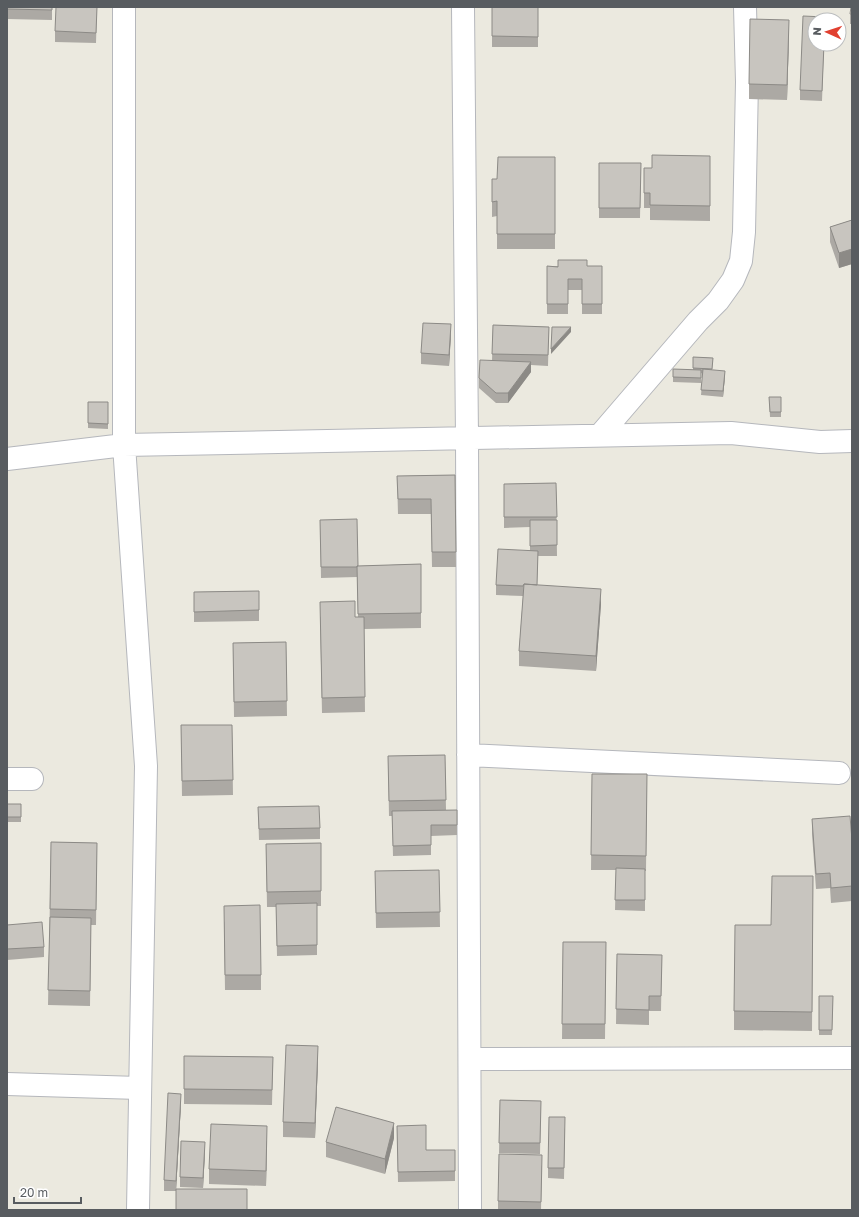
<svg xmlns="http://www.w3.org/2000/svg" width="859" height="1217" viewBox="0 0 859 1217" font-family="'Golos Text',sans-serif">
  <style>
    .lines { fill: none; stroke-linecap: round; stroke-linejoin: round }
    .minor-casing { stroke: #b5b7bc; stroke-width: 24 }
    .minor { stroke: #fff; stroke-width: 22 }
    .wall { fill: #aca9a4 }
    .shaded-wall { fill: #8c8a86 }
    .building { fill: #c8c5bf; stroke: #8c8a86 }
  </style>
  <rect width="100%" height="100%" fill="#ebe9df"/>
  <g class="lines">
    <defs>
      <path id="minor" d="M124,7V445L146,766L138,1210
        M463,7L467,438L470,1210
        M600,435L698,321L718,301L733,280L741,261L744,232L747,82L745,7
        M7,459L124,445L731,433L820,442L852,441
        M468,755L839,773
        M7,779H32
        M470,1059L852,1058
        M7,1084L139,1088"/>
    </defs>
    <use href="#minor" class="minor-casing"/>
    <use href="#minor" class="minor"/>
  </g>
  <path class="wall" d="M7,7H52V20L7,19Z
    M97,7L96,43L55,42V31Z
    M492,7H538V47H492Z
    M852,7V24H850V14Z
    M789,35L787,100L749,99V84Z
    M824,44L822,101L800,100V90Z
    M710,156V221L650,220V208H644V168H652Z
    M555,157V249H497V216L492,217V179H497Z
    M599,163H641L640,218H599Z
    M852,220V264L839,268L830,242V227Z
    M547,266H602V314H582V290H568V314H547Z
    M493,325L549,327L548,366L531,365V372L508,403H496L479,388V378L492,361Z
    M451,334L449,366L421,364V353Z
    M693,357L713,358L712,370L725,376L723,397L701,395L703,374L701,373V383L673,382V369L693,370Z
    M769,397H781V417H770Z
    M88,402H108V429L88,428Z
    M455,475L456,567H432L431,514H398L397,476Z
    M556,483L557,556H538L537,585L601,604L596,671L519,666V651L523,596L496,595V585L530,550V527L504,528V484Z
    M320,520L358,566L421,564V628L364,629L365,712L322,713L320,617H358L357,577L321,578Z
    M259,591V621L194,622V592Z
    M286,642L287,716L234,717L233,643Z
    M181,725H232L233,795L182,796Z
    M445,755L446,810H457V835L431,836V855L393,856L392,816H389L388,756Z
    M592,774H647L646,871H645V911L615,910L616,870H591Z
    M7,804H21V822H7Z
    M258,807L320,828V839L259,840Z
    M812,819L852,840V901L831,903L830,888L816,889L812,834Z
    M51,842L97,843L96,925H91L90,1006L48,1005Z
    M321,843V906H317V955L277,956L276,907H267L266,844Z
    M439,870L440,927L376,928L375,871Z
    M813,876L812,1031L734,1030V1011L771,925Z
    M224,921L261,975V990H225Z
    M7,925L44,947V957L7,960Z
    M563,942H606L605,1039H562Z
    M617,954L662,955L661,1011H649V1025L616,1024Z
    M819,996H833L832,1035H819Z
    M184,1056L273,1057L272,1105L184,1104Z
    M318,1061L315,1138L283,1137V1122Z
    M500,1100L541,1101L540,1154L499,1153Z
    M181,1104L176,1191H164V1180Z
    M397,1126L426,1150H455V1181L398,1182Z
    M565,1127L564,1179L548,1178V1168Z
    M394,1138L385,1174L326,1157V1142Z
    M267,1141L266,1186L209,1184V1169Z
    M205,1152L203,1188L180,1187V1177Z
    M542,1165L541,1210H498V1201Z"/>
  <path class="shaded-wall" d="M789,20V35L787,100V85Z
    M852,249V264L839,268V253Z
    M451,324V334L449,366V355Z
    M571,327V332L551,354V349Z
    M531,362V372L508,403V393Z
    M725,371V376L723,397V391Z
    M601,589V604L596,671V656Z
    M318,1046V1061L315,1138V1123Z
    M181,1094V1104L176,1191V1181Z
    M394,1123V1138L385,1174V1159Z
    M267,1126V1141L266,1186V1171Z
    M205,1142V1152L203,1188V1178Z"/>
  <path class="building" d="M7,7H52V10L7,9Z
    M56,7H97L96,33L55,31Z
    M492,7H538V37L492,36Z
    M851,7H852V14H850Z
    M803,16L825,17V20H815V44H824L822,91L800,90Z
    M750,19L789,20L787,85L749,84Z
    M652,155L710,156V206L650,205V193H644V168H652Z
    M498,157H555V234H497V201L492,202V179H497Z
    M599,163H641L640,208H599Z
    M852,220V249L839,253L830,227Z
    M558,260H587V266H602V304H582V279H568V304H547V266L558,267Z
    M423,323L451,324L449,355L421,353Z
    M493,325L549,327L548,355L492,354Z
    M552,327H571L551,349Z
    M693,357L713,358L712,369L693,368Z
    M480,360L531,362L508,393H496L479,378Z
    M673,369L701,370V378L673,377Z
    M703,369L725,371L723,391L701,390Z
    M769,397H781V412H770Z
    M88,402H108V424L88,423Z
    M455,475L456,552H432L431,499H398L397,476Z
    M556,483L557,517H504V484Z
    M357,519L358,566H357V567H321L320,520Z
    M530,520H557V545L530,546Z
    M498,549L538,551L537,585L524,584L523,586L496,585Z
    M421,564V613L358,614L357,566Z
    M524,584L601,589L596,656L519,651Z
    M259,591V610L194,612V592Z
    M355,601V617H364L365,697L322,698L320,602Z
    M286,642L287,701L234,702L233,643Z
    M181,725H232L233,780L182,781Z
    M445,755L446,800L389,801L388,756Z
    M592,774H647L646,856L591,855Z
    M7,804H21V817H7Z
    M319,806L320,828L259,829L258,807Z
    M457,810V825H431V845L393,846L392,811Z
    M850,816L852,840V886L831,888L830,873L816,874L812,819Z
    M51,842L97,843L96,910L50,909Z
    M321,843V891L267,892L266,844Z
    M616,868L645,869V900H615Z
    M439,870L440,912L376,913L375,871Z
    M772,876H813L812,1012L734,1011L735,925H771Z
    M317,903V945L277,946L276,904Z
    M260,905L261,975H225L224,906Z
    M50,917L91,918L90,991L48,990Z
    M42,922L44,947L7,949V925Z
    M563,942H606L605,1024H562Z
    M617,954L662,955L661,996H649V1010L616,1009Z
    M819,996H833L832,1030H819Z
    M286,1045L318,1046L315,1123L283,1122Z
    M184,1056L273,1057L272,1090L184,1089Z
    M168,1093L181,1094L176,1181L164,1180Z
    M500,1100L541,1101L540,1143H499Z
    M336,1107L394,1123L385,1159L326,1142Z
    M549,1117H565L564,1168H548Z
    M211,1124L267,1126L266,1171L209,1169Z
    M426,1125V1150H455V1171L398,1172L397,1126Z
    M181,1141L205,1142L203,1178L180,1177Z
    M499,1154L542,1155L541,1202L498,1201Z
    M176,1189H247V1210H176Z"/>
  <rect width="859" height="1217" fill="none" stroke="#585c60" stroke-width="16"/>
  <g transform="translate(827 32) rotate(273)"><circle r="19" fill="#ffffff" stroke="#bcbebf"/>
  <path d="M0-3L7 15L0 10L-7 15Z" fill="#e14030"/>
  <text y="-6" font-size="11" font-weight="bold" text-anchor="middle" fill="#585c60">N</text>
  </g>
  <path d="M14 1197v6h67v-6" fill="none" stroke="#585c60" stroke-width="2"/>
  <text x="20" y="1197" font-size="12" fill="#585c60" stroke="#ffffff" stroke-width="3" paint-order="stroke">20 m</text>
</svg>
